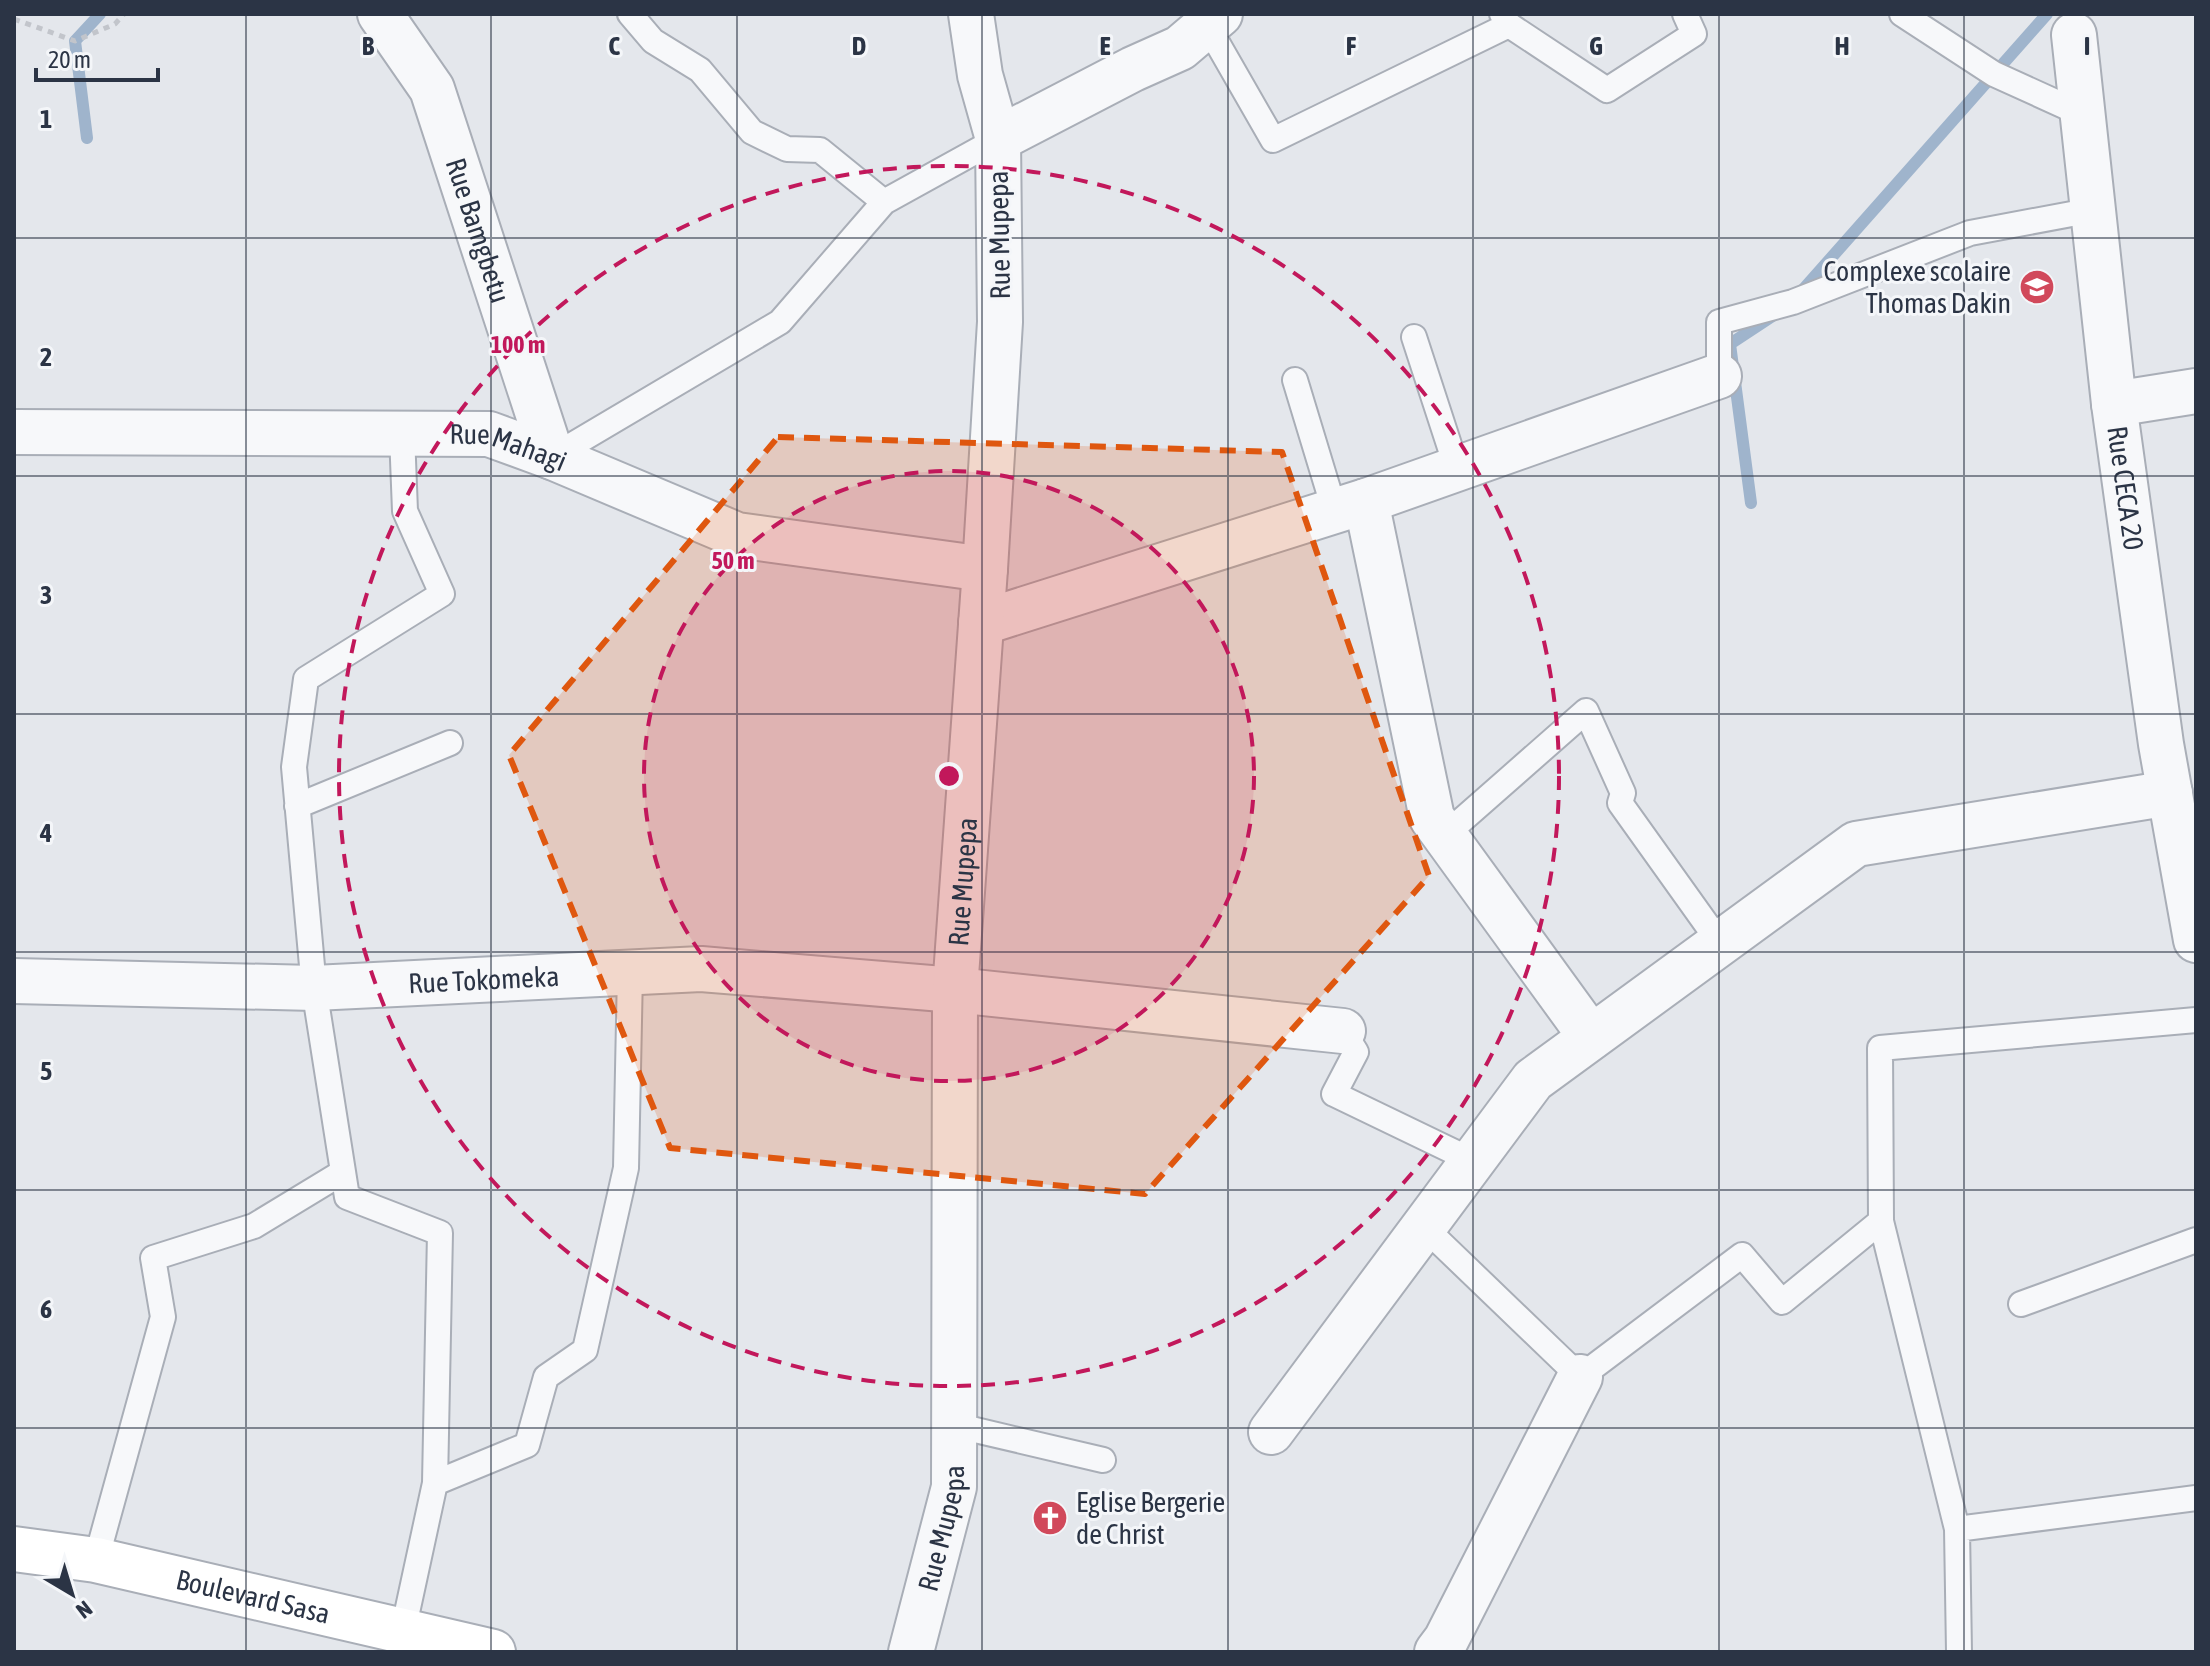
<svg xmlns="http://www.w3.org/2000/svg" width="2210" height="1666" viewBox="0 0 2210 1666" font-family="'Asap Condensed',sans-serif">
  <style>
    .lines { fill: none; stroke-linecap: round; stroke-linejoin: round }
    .stream { stroke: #9fb4cc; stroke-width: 12 }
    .lane-casing { stroke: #a9aeb7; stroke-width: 28 }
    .street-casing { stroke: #a9aeb7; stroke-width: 48 }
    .secondary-casing { stroke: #a9aeb7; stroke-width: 48 }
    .path { stroke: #c2c5cb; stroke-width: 5; stroke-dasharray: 6 6; stroke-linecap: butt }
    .lane { stroke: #f7f8fa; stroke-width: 24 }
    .street { stroke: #f7f8fa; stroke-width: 44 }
    .secondary { stroke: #fff; stroke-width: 44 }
    .marked { fill: #df570f; fill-opacity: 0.2; stroke: #df570f; stroke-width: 6; stroke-dasharray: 16 10; stroke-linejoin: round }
    .grid { fill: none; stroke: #2b3445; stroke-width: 2; stroke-opacity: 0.55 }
    .ring { fill: none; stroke: #c2185b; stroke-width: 4; stroke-dasharray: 14 10 }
    .labels { text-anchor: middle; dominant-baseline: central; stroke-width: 6; stroke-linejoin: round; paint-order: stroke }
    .street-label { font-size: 28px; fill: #2b3445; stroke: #f4f6f9 }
    .poi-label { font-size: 28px; fill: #2b3445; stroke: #f4f6f9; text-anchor: end }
    .grid-label { font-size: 26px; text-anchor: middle; font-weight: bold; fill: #2b3445; stroke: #f4f6f9; stroke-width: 6; stroke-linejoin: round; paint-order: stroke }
    .centre { fill: #c2185b; stroke: #f4f6f9; stroke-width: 4 }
    .ring-label { font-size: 24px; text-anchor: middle; font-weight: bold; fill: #c2185b; stroke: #f4f6f9; stroke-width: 6; stroke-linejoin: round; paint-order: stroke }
  </style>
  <rect width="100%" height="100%" fill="#e4e7ec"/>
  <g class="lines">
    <path class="stream" d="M87,138L75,41L100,14
      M1800,293L2047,14
      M1751,503L1730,344L1774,315"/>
    <defs>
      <path id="lane" d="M630,14L653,41L700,70L752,132L787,149L820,150L884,202
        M1502,14L1509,25L1607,90L1694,34L1685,14
        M1902,14L1994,74L2082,114
        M1207,25L1273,140L1509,25
        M1414,337L1457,469
        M1719,376V322L1793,302L1970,233L2093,210
        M1295,380L1335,512
        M402,434L405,511L442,594L306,679L294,767L314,988L347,1197L440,1233L435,1483
        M552,457L780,322L884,202L998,139
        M297,806L450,743
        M1445,835L1586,711L1623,793L1620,803L1720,943
        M1343,1031L1356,1052L1334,1094L1473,1161
        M1424,1227L1580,1377L1742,1255L1782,1302L1881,1221
        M2021,1304L2196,1240
        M954,1425L1103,1460
        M1957,1529L2196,1498
        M96,1560L163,1317L153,1258L254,1226L343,1172
        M403,1631L435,1483L527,1445L546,1377L585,1350L626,1168L630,972
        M1959,1652L1957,1529L1881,1221L1880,1048L2196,1020"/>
      <g id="street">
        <path id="s1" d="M380,14L432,89L552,457"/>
        <path id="s2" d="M2074,35L2114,404L2161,744L2196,940"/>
        <path d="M998,139L1133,69L1180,48L1220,14"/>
        <path d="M2114,404L2196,391"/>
        <path id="s3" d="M14,432L489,434L552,457L737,535L985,569"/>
        <path d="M1366,501L1432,818L1591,1037"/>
        <path d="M981,623L1366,501L1719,376"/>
        <path id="s4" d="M14,981L314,988L701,969L955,990L1343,1031"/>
        <path d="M1271,1432L1533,1080L1856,844L2170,793"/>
        <path id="s5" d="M911,1652L954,1487L955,990L985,569L1000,322L998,139L980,75L971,14"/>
        <path d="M1437,1652L1446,1640L1580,1377"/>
      </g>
      <g id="secondary">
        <path id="s6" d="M14,1549L96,1560L493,1652"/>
      </g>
    </defs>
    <use href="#lane" class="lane-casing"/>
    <use href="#street" class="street-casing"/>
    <use href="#secondary" class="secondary-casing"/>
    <path class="path" d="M14,19L75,41L115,24L124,14"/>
    <use href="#lane" class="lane"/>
    <use href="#street" class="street"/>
    <use href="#secondary" class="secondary"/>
  </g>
  <path class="marked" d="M778,437L1282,452L1429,876L1145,1194L670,1148L509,755Z"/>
  <path class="grid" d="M246,14V1652M491,14V1652M737,14V1652M982,14V1652M1228,14V1652M1473,14V1652M1719,14V1652M1964,14V1652M14,238H2196M14,476H2196M14,714H2196M14,952H2196M14,1190H2196M14,1428H2196"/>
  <circle cx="949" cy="776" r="305" fill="#c2185b" fill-opacity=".12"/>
  <g class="ring">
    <circle cx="949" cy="776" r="305"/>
    <circle cx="949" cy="776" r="610"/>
  </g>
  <defs>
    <symbol id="school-disc" viewBox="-11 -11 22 22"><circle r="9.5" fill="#d1495b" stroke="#f4f6f9"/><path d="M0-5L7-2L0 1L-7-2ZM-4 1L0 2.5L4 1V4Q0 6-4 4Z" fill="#fff"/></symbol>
    <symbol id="church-disc" viewBox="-11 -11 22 22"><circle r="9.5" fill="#d1495b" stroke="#f4f6f9"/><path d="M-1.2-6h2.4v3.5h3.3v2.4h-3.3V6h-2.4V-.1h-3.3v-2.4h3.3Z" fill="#fff"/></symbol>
  </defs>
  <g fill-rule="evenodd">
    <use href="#school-disc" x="2017" y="267" width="40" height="40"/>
    <use href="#church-disc" x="1030" y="1498" width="40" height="40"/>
  </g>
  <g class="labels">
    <g class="street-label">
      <text stroke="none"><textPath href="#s1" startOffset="240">Rue Bamgbetu</textPath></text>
      <text transform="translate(999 235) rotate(-91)">Rue Mupepa</text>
      <text stroke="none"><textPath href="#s3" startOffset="496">Rue Mahagi</textPath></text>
      <text stroke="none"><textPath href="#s2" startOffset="456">Rue CECA 20</textPath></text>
      <text stroke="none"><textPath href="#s5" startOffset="776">Rue Mupepa</textPath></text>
      <text stroke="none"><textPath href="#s4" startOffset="470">Rue Tokomeka</textPath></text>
      <text stroke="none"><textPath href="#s5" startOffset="128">Rue Mupepa</textPath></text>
      <text stroke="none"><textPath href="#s6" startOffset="244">Boulevard Sasa</textPath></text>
    </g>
    <g class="poi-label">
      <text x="2011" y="271">Complexe scolaire<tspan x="2011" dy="32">Thomas Dakin</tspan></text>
      <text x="1076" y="1502" text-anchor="start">Eglise Bergerie<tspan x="1076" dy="32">de Christ</tspan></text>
    </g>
  </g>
  <g class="grid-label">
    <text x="368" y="55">B</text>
    <text x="614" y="55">C</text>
    <text x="859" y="55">D</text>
    <text x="1105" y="55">E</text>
    <text x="1351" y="55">F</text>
    <text x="1596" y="55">G</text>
    <text x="1842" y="55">H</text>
    <text x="2087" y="55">I</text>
    <text x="46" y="128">1</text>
    <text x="46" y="366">2</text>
    <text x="46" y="604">3</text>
    <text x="46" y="842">4</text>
    <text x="46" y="1080">5</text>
    <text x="46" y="1318">6</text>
  </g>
  <circle cx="949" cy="776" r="12" class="centre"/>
  <g class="ring-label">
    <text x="518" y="353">100 m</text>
    <text x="733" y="569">50 m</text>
  </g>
  <rect width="2210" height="1666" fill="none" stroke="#2b3445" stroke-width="32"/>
  <g transform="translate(72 1594) rotate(142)" stroke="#f4f6f9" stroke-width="6" paint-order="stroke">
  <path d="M0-6L14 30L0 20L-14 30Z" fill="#2b3445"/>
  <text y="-12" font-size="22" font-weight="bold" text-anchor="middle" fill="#2b3445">N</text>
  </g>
  <path d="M36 68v12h122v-12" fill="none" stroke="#2b3445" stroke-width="4"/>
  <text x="48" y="68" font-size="24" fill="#2b3445" stroke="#f4f6f9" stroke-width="6" paint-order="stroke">20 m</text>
</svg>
